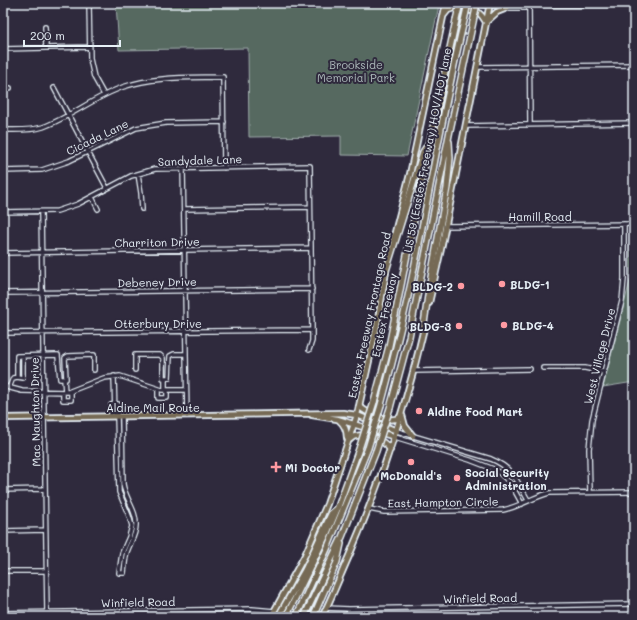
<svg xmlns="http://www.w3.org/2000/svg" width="637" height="620" viewBox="0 0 637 620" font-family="Mali,sans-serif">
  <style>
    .green { fill: #576961; stroke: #a0adac }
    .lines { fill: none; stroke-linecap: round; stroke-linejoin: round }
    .minor-casing { stroke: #e8f1f8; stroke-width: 6 }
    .major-casing { stroke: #e8f1f8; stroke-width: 8 }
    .highway-casing { stroke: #e8f1f8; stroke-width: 8 }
    .minor { stroke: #2f2a3d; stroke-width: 3.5 }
    .major { stroke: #766a54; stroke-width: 4.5 }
    .highway { stroke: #766a54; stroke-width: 5 }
    .highway-bridge-casing { stroke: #e8f1f8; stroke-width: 8; stroke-linecap: butt }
    .highway-bridge { stroke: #766a54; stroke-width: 5 }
    .poi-dot { fill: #ff9aa2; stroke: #2f2a3d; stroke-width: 1.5 }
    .labels { text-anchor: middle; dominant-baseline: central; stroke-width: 4; stroke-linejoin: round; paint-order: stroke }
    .park-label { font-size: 11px; fill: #aebbbc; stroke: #2f2a3d }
    .street-label { font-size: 11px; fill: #e8f1f8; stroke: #2f2a3d }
    .poi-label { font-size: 11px; font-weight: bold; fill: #e8f1f8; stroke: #2f2a3d; text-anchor: start }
  </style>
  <rect width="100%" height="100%" fill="#2f2a3d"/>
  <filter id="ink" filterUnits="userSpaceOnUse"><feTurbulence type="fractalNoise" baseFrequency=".025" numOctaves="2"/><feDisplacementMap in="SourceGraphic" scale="8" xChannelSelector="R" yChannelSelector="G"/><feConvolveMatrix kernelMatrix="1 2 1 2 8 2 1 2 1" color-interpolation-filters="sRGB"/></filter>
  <g filter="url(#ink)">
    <path class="green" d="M116,3H416L439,5L407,156L341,155V136L249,137L248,48L119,50Z
      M634,230V382L603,387L631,277L630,233Z"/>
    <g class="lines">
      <defs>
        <path id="minor" d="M89,3L90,59L94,77L104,95
          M528,3L529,5H634
          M529,3L530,124
          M490,5L507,8H525L529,5
          M45,27L46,47
          M3,49L89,47
          M4,49V26
          M479,67L634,65
          M3,88H10
          M54,88L107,188
          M466,126L634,123
          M3,130C16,130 30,131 43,127C71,117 94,97 123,87C155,76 189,78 223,77L224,168
          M183,168L187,416
          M3,171L42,170L69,161L136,128L166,123L224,122
          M138,174L141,193L142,209
          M92,197L98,209
          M184,209L310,207
          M3,212L57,211L78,204L131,176L155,169L310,166L312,330V341L309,350
          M41,212L47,612
          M445,226L634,224
          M3,253L311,248
          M3,293L312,289
          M3,333L312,330
          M23,356V378L17,377V356L58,355V356L60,379H66L65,358L68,356L94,355V370
          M543,368H585L603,372
          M135,370V355H160L163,358V378H169L170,356L174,354H186
          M414,371L530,369
          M114,376L115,416
          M165,378V390
          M64,379L65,392
          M3,386L22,391L68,392L104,378L120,376L162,390H186
          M9,388L13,378L17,377
          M158,389V398H167V390
          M63,392V400H71V391
          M115,404H118V416
          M111,416V405L115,404
          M117,416L119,492L129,516L132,526L129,537L122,553L119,573H124C125,566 125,559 127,552C130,543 136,535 136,525C137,511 125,498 123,484L122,416
          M397,431L491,459C513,468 517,481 528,500
          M395,437L470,460L496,470L504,477L511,484L522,504
          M3,490L45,489
          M590,492L589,449L592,420L622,301L624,279V224
          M369,509L384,512L503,510C519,507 533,497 549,493L634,492
          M3,531L45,530
          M3,571H45
          M326,608L349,609L634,604
          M3,613L252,609L274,611"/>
        <path id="major" d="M471,3L490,5
          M444,15L448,10L454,8L478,12L482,16L486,22
          M487,21L497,12L507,8
          M393,240L410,174L446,3
          M429,303L441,249L490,3
          M359,406C368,414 389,424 401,417
          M312,415L337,419L395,437
          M402,415L405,426L413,436
          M3,418L343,413L357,415L397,431
          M339,420C345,425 347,430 347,438
          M348,441C351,439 353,436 356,436C367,433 385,440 390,450
          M271,617L305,555L327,504L357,415L377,325L386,272
          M322,617C332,597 340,576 349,556C381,482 406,407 424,328"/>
        <path id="highway" d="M385,274L423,152L428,144
          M423,331L429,288L447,188L450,158L449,142
          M374,402L389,346L424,169L456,20
          M381,405C395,353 408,301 418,248C433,172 446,96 464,21
          M390,408L409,337L449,135L473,22
          M278,617L305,570L331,514L338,508
          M286,617L327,533L338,507L360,446
          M296,617L327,549L368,448
          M304,617L342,537L376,451
          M313,617L337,562L341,544"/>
      </defs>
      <use href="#minor" class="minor-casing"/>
      <use href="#major" class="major-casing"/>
      <use href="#highway" class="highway-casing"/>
      <use href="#minor" class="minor"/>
      <use href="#major" class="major"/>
      <use href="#highway" class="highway"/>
      <defs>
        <path id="highway-bridge" d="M456,20L460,3
          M464,21L468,3
          M473,22L477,3
          M360,446L374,402
          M368,448L381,405
          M376,451L390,408"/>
      </defs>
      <use href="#highway-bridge" class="highway-bridge-casing"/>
      <use href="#highway-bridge" class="highway-bridge"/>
    </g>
  </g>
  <g class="poi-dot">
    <circle cx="502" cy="284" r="4"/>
    <circle cx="461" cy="286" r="4"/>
    <circle cx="504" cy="325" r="4"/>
    <circle cx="459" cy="326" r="4"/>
    <circle cx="419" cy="411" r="4"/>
    <circle cx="411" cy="462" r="4"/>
    <path d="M274 461h4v4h4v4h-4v4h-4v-4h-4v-4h4z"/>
    <circle cx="457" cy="478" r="4"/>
  </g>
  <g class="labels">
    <g class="park-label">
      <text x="356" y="64">Brookside<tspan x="356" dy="13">Memorial Park</tspan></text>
    </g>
    <g class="street-label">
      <text transform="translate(97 137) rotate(-26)">Cicada Lane</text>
      <text transform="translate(427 150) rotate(-79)">US 59 (Eastex Freeway) HOV/HOT lane</text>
      <text transform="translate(200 160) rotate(-2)">Sandydale Lane</text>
      <text x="540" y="216">Hamill Road</text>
      <text transform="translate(157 242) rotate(-1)">Charriton Drive</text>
      <text transform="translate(157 282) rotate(-1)">Debeney Drive</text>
      <text transform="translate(369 315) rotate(-78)">Eastex Freeway Frontage Road</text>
      <text transform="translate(384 315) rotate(-78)">Eastex Freeway</text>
      <text x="158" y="323">Otterbury Drive</text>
      <text transform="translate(599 356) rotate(-76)">West Village Drive</text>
      <text x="153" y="407">Aldine Mail Route</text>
      <text transform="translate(35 412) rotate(-91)">Mac Naughton Drive</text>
      <text transform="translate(443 502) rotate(-1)">East Hampton Circle</text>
      <text transform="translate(480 598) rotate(-1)">Winfield Road</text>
      <text transform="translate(138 602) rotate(-1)">Winfield Road</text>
    </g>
    <g class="poi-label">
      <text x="510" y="284">BLDG-1</text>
      <text x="453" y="286" text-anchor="end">BLDG-2</text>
      <text x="512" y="325">BLDG-4</text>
      <text x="451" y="326" text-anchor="end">BLDG-3</text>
      <text x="427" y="411">Aldine Food Mart</text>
      <text x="285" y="467">Mi Doctor</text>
      <text x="465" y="472">Social Security<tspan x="465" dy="13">Administration</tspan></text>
      <text x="411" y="475" text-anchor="middle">McDonald's</text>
    </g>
  </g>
  <rect width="637" height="620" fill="none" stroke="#2f2a3d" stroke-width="16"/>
  <rect x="8" y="8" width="621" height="604" fill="none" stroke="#e8f1f8" stroke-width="1.5" filter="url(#ink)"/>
  <path d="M24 40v6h96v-6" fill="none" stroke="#e8f1f8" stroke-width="2"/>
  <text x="30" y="40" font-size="12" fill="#e8f1f8" stroke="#2f2a3d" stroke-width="3" paint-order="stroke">200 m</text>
</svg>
